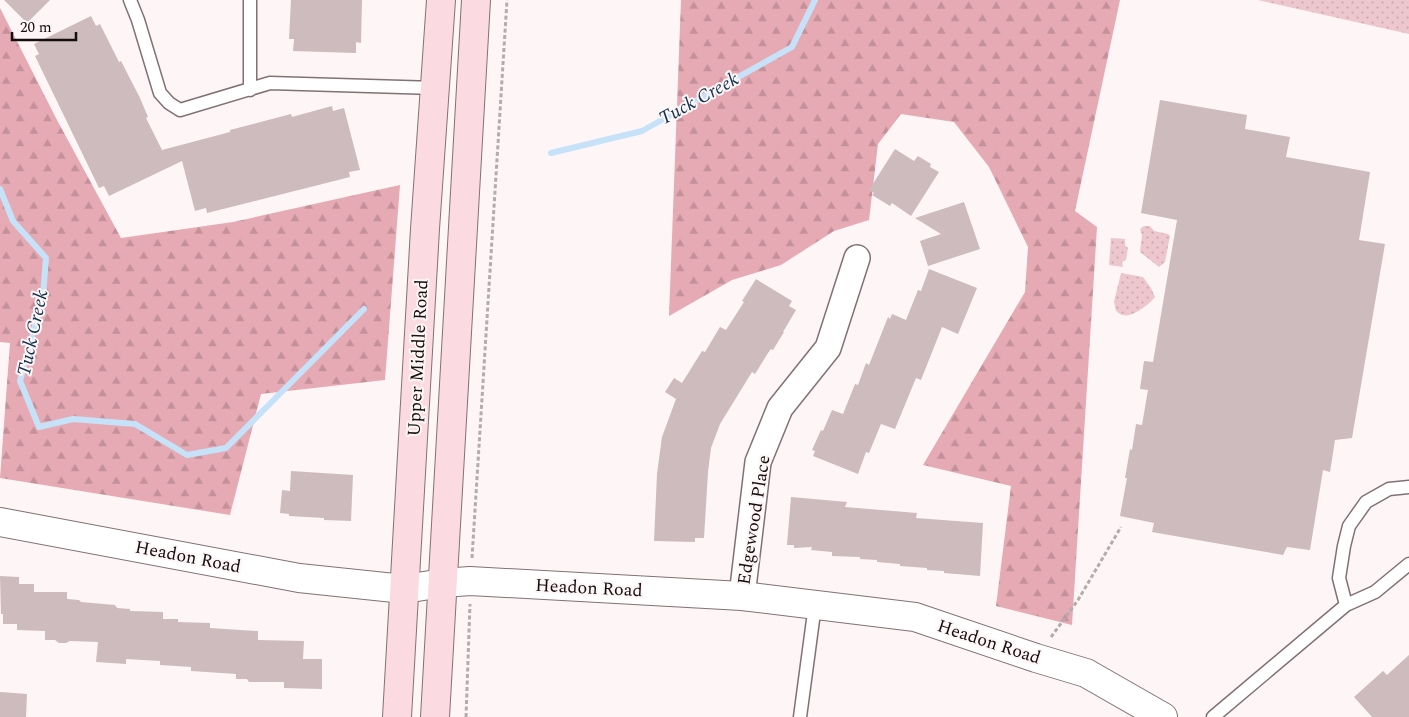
<svg xmlns="http://www.w3.org/2000/svg" width="1409" height="717" viewBox="0 0 1409 717" font-family="Spectral,serif">
  <style>
    .forest { fill: url(#forest-firs) }
    .park { fill: url(#park-dots) }
    .lines { fill: none; stroke-linecap: round; stroke-linejoin: round }
    .stream { stroke: #c6e2f9; stroke-width: 6 }
    .building { fill: #cdbbbe }
    .service-casing { stroke: #827174; stroke-width: 15 }
    .minor-casing { stroke: #827174; stroke-width: 28 }
    .tertiary-casing { stroke: #827174; stroke-width: 30 }
    .secondary-casing { stroke: #827174; stroke-width: 30 }
    .path { stroke: #b3acad; stroke-width: 3; stroke-dasharray: 4 2.5; stroke-linecap: butt }
    .service { stroke: #fff; stroke-width: 12 }
    .minor { stroke: #fff; stroke-width: 25 }
    .tertiary { stroke: #fff; stroke-width: 28 }
    .secondary { stroke: #fbdbe1; stroke-width: 28 }
    .labels { text-anchor: middle; dominant-baseline: central; stroke-width: 4; stroke-linejoin: round; paint-order: stroke }
    .street-label { font-size: 18px; fill: #140e0f; stroke: #fdf5f6 }
    .water-label { font-size: 19px; font-style: italic; fill: #0d314a; stroke: #fdf5f6 }
  </style>
  <defs>
    <pattern id="forest-firs" width="22" height="20" patternUnits="userSpaceOnUse" patternTransform="scale(1.25)"><rect width="22" height="20" fill="#e6aab4"/><path d="M5 1l3.5 6h-7zM16 11l3.5 6h-7z" fill="#c4919a"/></pattern>
    <pattern id="park-dots" width="8" height="8" patternUnits="userSpaceOnUse" patternTransform="scale(1.25)"><rect width="8" height="8" fill="#edc7cd"/><path d="M2 2h.1M6 6h.1" fill="none" stroke="#caaaaf" stroke-width="1.8" stroke-linecap="round"/></pattern>
  </defs>
  <rect width="100%" height="100%" fill="#fdf5f6"/>
  <path class="forest" d="M681,0H1120L1075,211L1097,227L1072,625L996,606L1011,486L923,465L1025,292L1028,247L989,167L954,122L901,114L878,144L869,220L834,231L781,265L732,280L669,316Z
    M0,8L57,120L121,238L233,222L400,185L385,380L261,394L230,515L0,478L10,343L0,342Z"/>
  <path class="park" d="M1258,0H1409V34Z
    M1144,226H1150L1154,231L1168,234L1170,236L1165,262L1159,267L1140,252L1142,235L1140,229Z
    M1111,238L1125,239V245L1128,248L1126,260L1122,262L1123,267L1109,265Z
    M1121,273L1143,277L1151,288L1155,297C1150,304 1132,318 1123,315C1120,315 1118,312 1116,311L1114,302Z"/>
  <g class="lines">
    <path class="stream" d="M551,153L642,131L792,47L815,0
      M0,189L13,221L46,258L43,296L20,381L39,427L73,419L135,424L187,455L226,448L364,309"/>
  </g>
  <path class="building" d="M4,0H50L27,23Z
    M291,0H362L361,43L356,42V53L293,51L294,39H289Z
    M91,16L96,26L100,24L119,62L121,61L140,98L148,117L146,118L162,150L230,132V130L291,114L292,117L332,106L333,111L344,108L360,170L349,172L350,177L207,213L206,208L195,211L182,161L109,196L104,186L99,188L35,56L39,54L34,44Z
    M1160,100L1247,115L1245,129L1290,137L1286,157L1370,172L1359,240L1385,244L1352,438L1335,440L1330,472L1323,470L1310,550L1287,547L1283,555L1152,532L1154,523L1120,516L1127,478H1125L1130,449L1132,450L1136,424L1142,425L1148,390L1140,389L1144,361L1153,362L1177,220L1141,213Z
    M895,149L914,161L918,156L931,164L930,167L939,172L911,216L892,203L890,206L872,195L874,193L869,190Z
    M964,202L980,249L928,266L920,241L941,234L915,218Z
    M929,269L977,288L958,334L942,327L921,380L916,378L895,429L881,424L869,453L866,452L858,474L813,456L815,451L812,450L821,430L823,431L832,410L843,414L855,384L858,385L866,363L869,365L888,317L890,319L892,314L906,320L918,290L921,291Z
    M756,279L792,301L789,306L796,310L783,332H784L773,350L771,349L768,353L755,374L752,372L720,424L711,448L708,472L704,538H695V542L654,541L657,474L662,437L676,399L665,392L674,378L682,383L702,351L705,352L720,327L726,330L744,302L742,301Z
    M291,471L353,475L351,521L324,520V518L289,516V514L280,513L282,490L290,491Z
    M791,497L847,502L845,507L917,513L916,518L983,523L980,576L944,573V571L927,570V568L900,566V564L877,562V560L860,559V557L832,556V552L811,550L812,547L794,548V545H787Z
    M0,576L19,577V584H34V592H67V599L79,600L81,602L115,605L117,608L130,609V611L163,612V619H178V622L210,623V628L258,631V640L304,641L303,659H322V689L284,688V682H249L247,679H236V674L191,671V667L160,665V661L126,659V664L96,662L98,642L70,641L66,643H59L55,640H45V631L17,630V624H3V614H1Z
    M1409,655V717H1372L1354,697L1383,671L1387,675Z
    M0,692L27,694L26,717H0Z"/>
  <g class="lines">
    <defs>
      <path id="service" d="M130,0L138,20L160,93L169,103L180,110L270,83L435,88
        M250,90V0
        M1346,605L1339,578L1344,546L1349,526L1366,502L1389,489L1409,487
        M800,717L815,605
        M1213,717L1346,605L1375,592L1409,564"/>
      <path id="minor" d="M742,596L758,462L780,408L828,348L857,258"/>
      <path id="tertiary" d="M0,522L299,578L404,589L443,583L470,581L742,596L915,617L1036,658L1086,673L1163,717"/>
      <path id="secondary" d="M397,717L425,229L441,0
        M435,717L476,0"/>
    </defs>
    <use href="#service" class="service-casing"/>
    <use href="#minor" class="minor-casing"/>
    <use href="#tertiary" class="tertiary-casing"/>
    <use href="#secondary" class="secondary-casing"/>
    <path class="path" d="M472,558L507,0
      M1051,637L1078,600L1121,527
      M466,717L470,604"/>
    <use href="#service" class="service"/>
    <use href="#minor" class="minor"/>
    <use href="#tertiary" class="tertiary"/>
    <use href="#secondary" class="secondary"/>
  </g>
  <g class="labels">
    <g class="street-label">
      <text transform="translate(418 358) rotate(-87)">Upper Middle Road</text>
      <text transform="translate(754 520) rotate(-81)">Edgewood Place</text>
      <text transform="translate(188 557) rotate(11)">Headon Road</text>
      <text transform="translate(589 588) rotate(3)">Headon Road</text>
      <text transform="translate(989 642) rotate(18)">Headon Road</text>
    </g>
    <g class="water-label">
      <text transform="translate(699 99) rotate(-29)">Tuck Creek</text>
      <text transform="translate(33 333) rotate(-78)">Tuck Creek</text>
    </g>
  </g>
  <path d="M12 32v8h64v-8" fill="none" stroke="#140e0f" stroke-width="2.5"/>
  <text x="20" y="32" font-size="15" fill="#140e0f" stroke="#fdf5f6" stroke-width="4" paint-order="stroke">20 m</text>
</svg>
